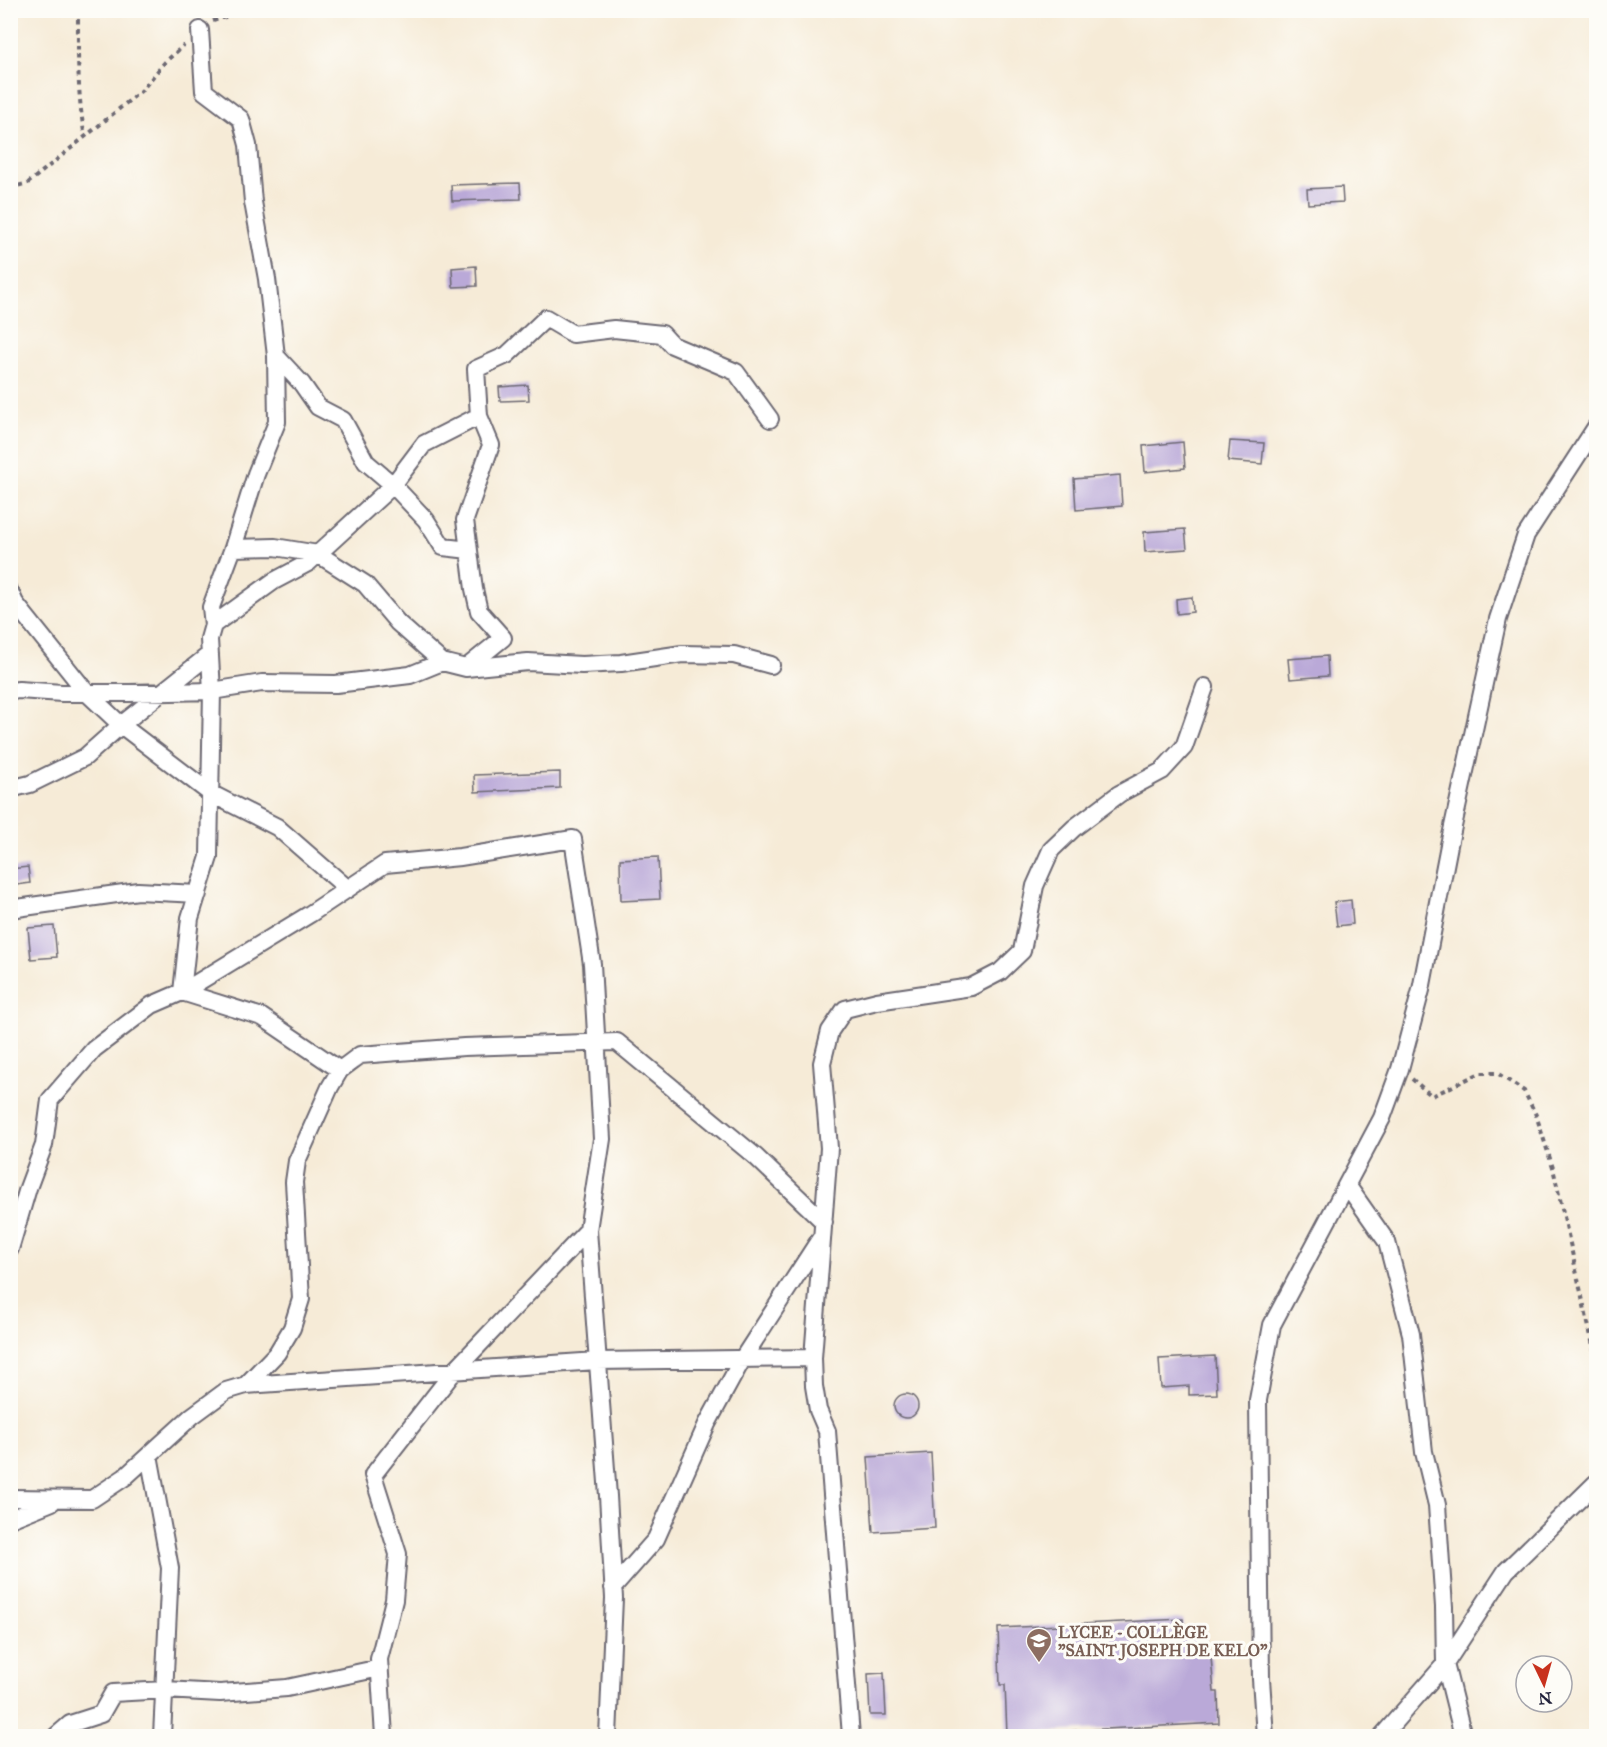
<svg xmlns="http://www.w3.org/2000/svg" width="1607" height="1747" viewBox="0 0 1607 1747" font-family="'IM FELL Great Primer',serif">
  <style>
    .building { fill: #baa9d8 }
    .lines { fill: none; stroke-linecap: round; stroke-linejoin: round }
    .minor-casing { stroke: #6c6872; stroke-width: 20 }
    .path { stroke: #6c6872; stroke-width: 4; stroke-dasharray: 4.5 4.5; stroke-linecap: butt }
    .minor { stroke: #fff; stroke-width: 16 }
    .labels { text-anchor: middle; dominant-baseline: central; stroke-width: 6; stroke-linejoin: round; paint-order: stroke }
    .education-label { font-size: 16px; font-weight: bold; fill: #785e54; stroke: #fdfcf7; text-anchor: start }
  </style>
  <rect width="100%" height="100%" fill="#fdfcf7"/>
  <filter id="ink" filterUnits="userSpaceOnUse"><feTurbulence type="fractalNoise" baseFrequency=".0167" numOctaves="2"/><feDisplacementMap in="SourceGraphic" scale="12" xChannelSelector="R" yChannelSelector="G"/><feConvolveMatrix kernelMatrix="1 2 1 2 8 2 1 2 1" color-interpolation-filters="sRGB"/></filter>
  <filter id="wash" filterUnits="userSpaceOnUse"><feTurbulence type="fractalNoise" baseFrequency=".008" numOctaves="4" result="noise"/><feDisplacementMap in="SourceGraphic" scale="24" xChannelSelector="R" yChannelSelector="G"/><feGaussianBlur stdDeviation="1.35" result="paint"/><feColorMatrix in="noise" values="0 0 0 0 0 0 0 0 0 0 0 0 0 0 0 0 0 1.4 0 .05"/><feComposite in="paint" operator="in"/></filter>
  <g filter="url(#wash)">
    <rect width="100%" height="100%" fill="#f6ebd7"/>
    <g id="blocks">
      <path class="building" d="M520,183L521,199L452,201L451,185Z
        M1342,187L1343,202L1308,204L1307,189Z
        M476,266L477,286L453,287L452,268Z
        M528,385L529,400L500,401L499,387Z
        M1230,441L1264,443L1262,464L1228,461Z
        M1183,442L1185,468L1145,472L1143,446Z
        M1120,475L1122,506L1076,510L1074,479Z
        M1185,529L1187,549L1145,552L1144,532Z
        M1192,597L1193,612L1177,614L1176,599Z
        M1327,656L1328,676L1290,679L1288,659Z
        M560,772V788L475,792L474,775Z
        M658,857L660,899L621,901L620,859Z
        M28,867L30,883L10,886V869Z
        M1351,900L1353,924L1337,926L1334,902Z
        M54,926L57,957L31,959L28,928Z
        M1215,1356L1217,1394L1189,1395V1386L1161,1388L1159,1359Z
        M894 1406a12 12 0 1 1 24 0a12 12 0 1 1-24 0Z
        M931,1453L935,1528L873,1532L868,1457Z
        M1183,1619L1184,1628L1205,1627L1207,1657H1211L1214,1692H1218L1219,1723L1007,1734L1005,1685H1000L998,1628Z
        M884,1673L886,1715H870L868,1674Z"/>
    </g>
  </g>
  <g filter="url(#ink)">
    <use href="#blocks" fill-opacity="0" stroke="#6c6872" stroke-width="1.5"/>
    <g class="lines">
      <defs>
        <path id="minor" d="M276,356L302,384L318,407L343,420L366,462L393,485L426,520L443,547L469,550
          M233,548L275,547L318,554L365,584L398,623L442,662
          M10,592L15,603L87,693L121,725L210,793L277,827L348,889
          M213,625L274,581L308,563L393,485L424,444L479,416L476,369L507,355L546,318L573,334L614,329L662,334L672,345L736,372L770,419
          M466,668L503,638L479,611L474,589L465,520L491,445L479,416
          M10,691L19,690L62,693H129L212,691L262,683L336,684L410,675L442,662L466,668L528,662L582,665L621,663L682,654L734,655L771,665
          M10,789L30,784L85,757L121,725L210,654
          M10,909L138,891L198,894
          M182,992L310,914L385,864L460,857L573,839L592,964L602,1139L588,1230
          M182,992L262,1017L340,1070
          M1347,1185L1387,1242L1411,1334L1424,1452L1437,1505L1444,1607L1445,1664L1463,1736
          M10,1249L28,1188L44,1145L50,1100L94,1049L152,1005L182,992L190,918L209,857L212,691L209,639L213,625L211,607L233,548L256,474L277,422L276,356L267,279L253,202L248,145L241,119L204,91L200,30
          M246,1385L277,1353L292,1328L301,1299L294,1182L297,1161L330,1087L340,1070L360,1055L464,1047L617,1042L756,1157L824,1222
          M149,1455L170,1568L162,1736
          M10,1498L92,1499L125,1477L192,1416L226,1391L246,1385L597,1361L813,1358
          M10,1519L52,1502
          M613,1588L656,1539L707,1424L743,1358L820,1239
          M56,1736L70,1724L101,1714L113,1693L165,1690L220,1693L287,1688L380,1668
          M384,1736L379,1659L394,1600L398,1554L373,1475L455,1370L588,1230L608,1496L614,1598L608,1736
          M851,1736L827,1431L818,1410L814,1386L813,1358L829,1148L822,1063L830,1031L845,1009L877,1001L971,987L1000,972L1022,951L1035,886L1051,850L1074,828L1119,794L1162,771L1184,747L1205,687
          M1265,1736L1261,1679L1258,1400L1272,1325L1382,1118L1400,1069L1421,990L1449,845L1498,619L1526,535L1596,427
          M1382,1736L1445,1664L1506,1571L1596,1483"/>
      </defs>
      <use href="#minor" class="minor-casing"/>
      <path class="path" d="M78,10C78,53 77,95 85,137
        M213,21L246,10
        M10,188L28,183L102,123L142,90L165,62L184,45
        M1412,1079L1432,1096L1480,1073H1497L1524,1091L1536,1115L1553,1168L1596,1359"/>
      <use href="#minor" class="minor"/>
    </g>
  </g>
  <defs>
    <symbol id="school-pin" viewBox="-11 -11 22 30"><path d="M0 17L-7.5 6A9.5 9.5 0 1 1 7.5 6Z" fill="#8d6e63" stroke="#fdfcf7"/><path d="M0-5L7-2L0 1L-7-2ZM-4 1L0 2.5L4 1V4Q0 6-4 4Z" fill="#fff"/></symbol>
  </defs>
  <g fill-rule="evenodd">
    <use href="#school-pin" x="1024" y="1626" width="30" height="40"/>
  </g>
  <g class="labels">
    <g class="education-label">
      <text x="1058" y="1632">LYCEE - COLLÈGE<tspan x="1058" dy="18">"SAINT JOSEPH DE KELO"</tspan></text>
    </g>
  </g>
  <rect width="1607" height="1747" fill="none" stroke="#fdfcf7" stroke-width="36"/>
  <g transform="translate(1544 1684) rotate(175)"><circle r="28" fill="#fdfcf7" stroke="#a5a5ac" stroke-width="1.5"/>
  <path d="M0-4.5L10 22L0 15L-10 22Z" fill="#c8321e"/>
  <text y="-9" font-size="16" font-weight="bold" text-anchor="middle" fill="#22223b">N</text>
  </g>
</svg>
